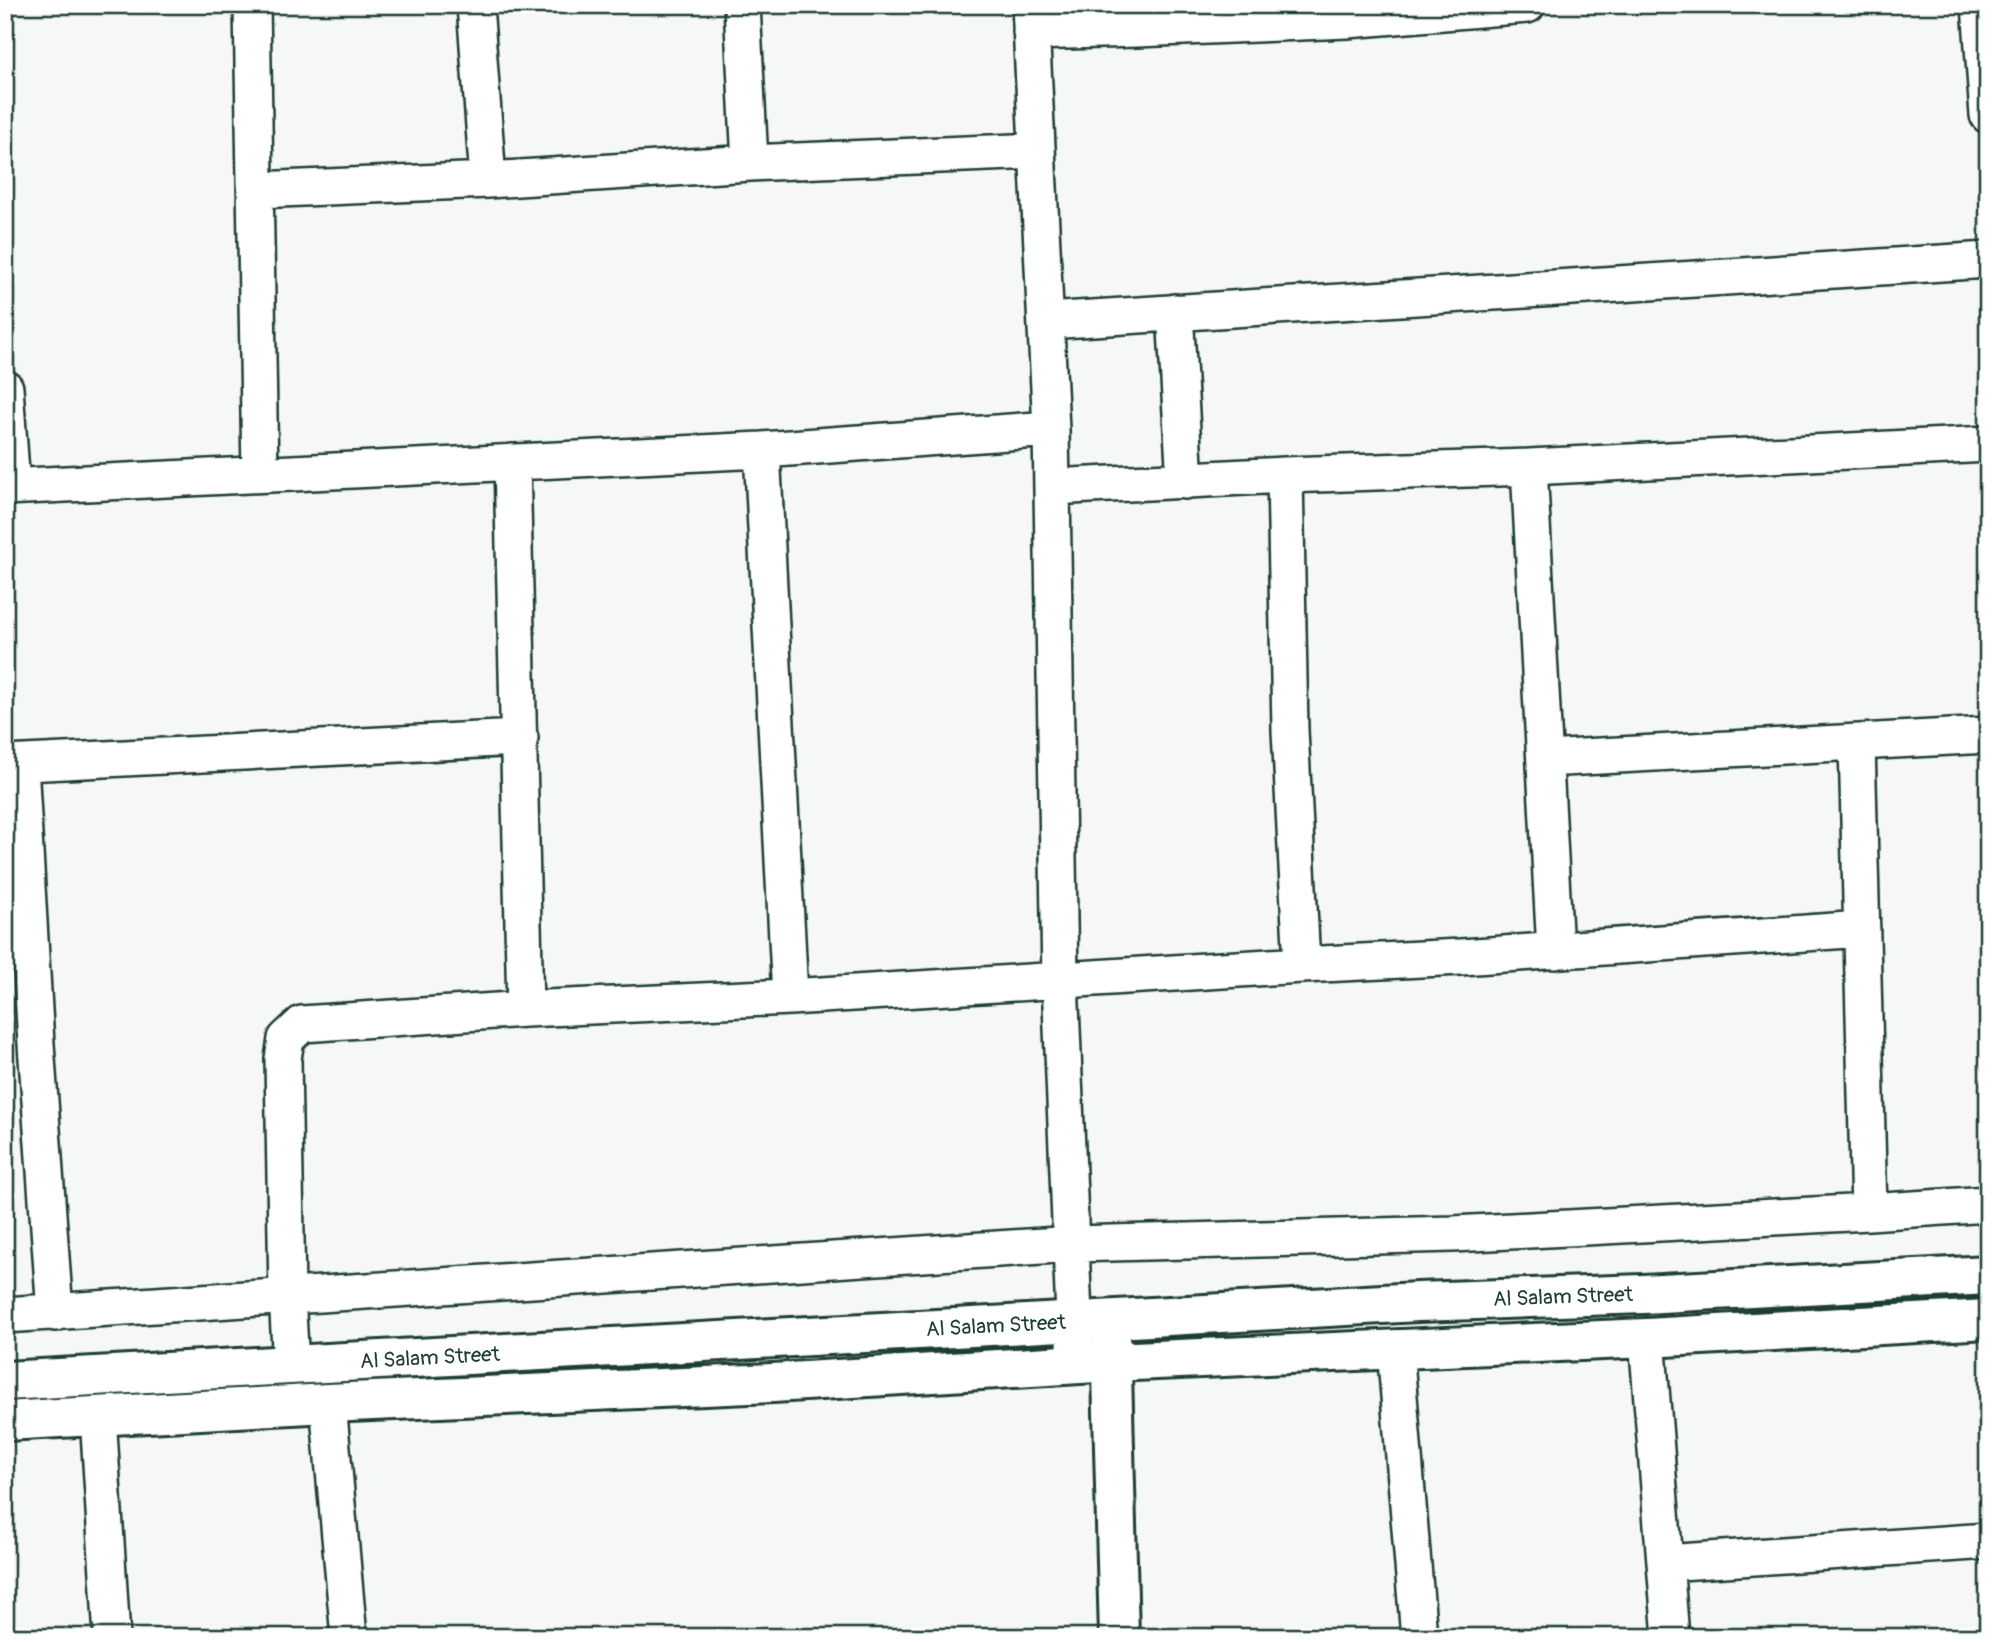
<svg xmlns="http://www.w3.org/2000/svg" width="1993" height="1642" viewBox="0 0 1993 1642" font-family="Pangolin,sans-serif">
  <style>
    .lines { fill: none; stroke-linecap: round; stroke-linejoin: round }
    .street-casing { stroke: #1f3d34; stroke-width: 40 }
    .secondary-casing { stroke: #1f3d34; stroke-width: 44 }
    .street { stroke: #fff; stroke-width: 35 }
    .secondary { stroke: #fff; stroke-width: 38 }
    .labels { text-anchor: middle; dominant-baseline: central; stroke-width: 5; stroke-linejoin: round; paint-order: stroke }
    .street-label { font-size: 21px; fill: #1f3d34; stroke: #fff }
  </style>
  <rect width="100%" height="100%" fill="#f6f7f7"/>
  <filter id="ink" filterUnits="userSpaceOnUse"><feTurbulence type="fractalNoise" baseFrequency=".0143" numOctaves="2"/><feDisplacementMap in="SourceGraphic" scale="14" xChannelSelector="R" yChannelSelector="G"/><feConvolveMatrix kernelMatrix="1 2 1 2 8 2 1 2 1" color-interpolation-filters="sRGB"/></filter>
  <g filter="url(#ink)">
    <g class="lines">
      <defs>
        <path id="street" d="M252,5L260,474
          M475,5L488,180
          M742,5L750,163
          M1030,5L1051,429L1060,980L1076,1365
          M1980,5L1988,115
          M1031,32L1137,29L1347,20L1527,5
          M257,190L488,180L750,163L1037,151
          M1175,312L1185,481
          M1047,321L1988,260
          M5,388L12,487
          M762,450L790,997
          M512,462L525,1009
          M1529,467L1555,951
          M1285,475L1290,730L1302,965
          M5,487L762,450L1051,429
          M1052,487L1285,475L1529,467L1988,444
          M1857,743L1869,1212
          M1545,759L1988,735
          M5,764L520,738
          M20,764L36,1044L55,1313
          M5,1315L1073,1244L1453,1234L1869,1212L1988,1204
          M1647,1338L1671,1637
          M1395,1348L1419,1637
          M291,1366L287,1295L283,1059L286,1039L302,1024L525,1009L790,997L1302,965L1461,957L1862,929
          M328,1403L349,1637
          M98,1416L112,1637
          M1665,1563L1988,1541"/>
        <path id="secondary" d="M1111,1335L1119,1637
          M5,1381L1418,1302L1643,1294L1988,1275
          M5,1421L328,1403L773,1383L1112,1362L1647,1338L1988,1319"/>
      </defs>
      <use href="#street" class="street-casing"/>
      <use href="#secondary" class="secondary-casing"/>
      <use href="#street" class="street"/>
      <use href="#secondary" class="secondary"/>
    </g>
  </g>
  <g class="labels">
    <g class="street-label">
      <text transform="translate(1563 1297) rotate(-2)">Al Salam Street</text>
      <text transform="translate(996 1326) rotate(-3)">Al Salam Street</text>
      <text transform="translate(430 1358) rotate(-3)">Al Salam Street</text>
    </g>
  </g>
  <rect width="1993" height="1642" fill="none" stroke="#fff" stroke-width="28"/>
  <rect x="14" y="14" width="1965" height="1614" fill="none" stroke="#1f3d34" stroke-width="2.5" filter="url(#ink)"/>
</svg>
